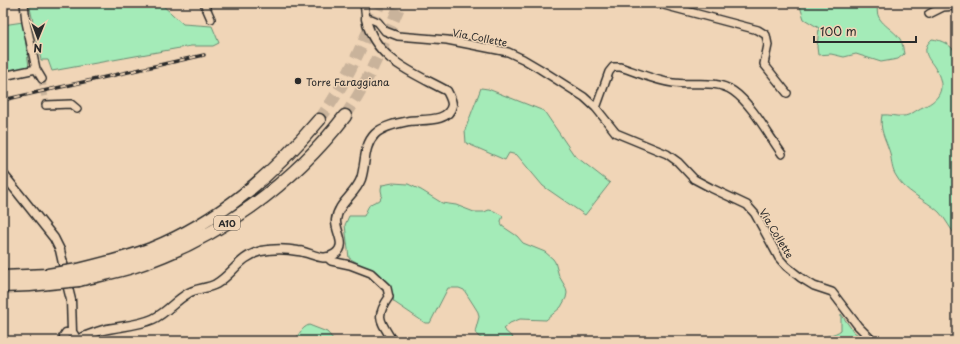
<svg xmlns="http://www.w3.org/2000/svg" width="960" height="344" viewBox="0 0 960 344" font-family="'Playpen Sans',sans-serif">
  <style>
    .green { fill: #a4ebb8; stroke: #688b72 }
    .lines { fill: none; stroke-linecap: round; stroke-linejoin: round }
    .minor-tunnel { stroke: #c9b39b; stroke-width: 7; stroke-dasharray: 7 3.5; stroke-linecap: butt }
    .motorway-tunnel { stroke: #c9b39b; stroke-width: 12; stroke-dasharray: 12 6; stroke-linecap: butt }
    .minor-casing { stroke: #2b2b2b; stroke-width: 10 }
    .tertiary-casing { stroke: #2b2b2b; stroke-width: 11 }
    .motorway-casing { stroke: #2b2b2b; stroke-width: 15 }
    .minor { stroke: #f0d5b7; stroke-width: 7 }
    .tertiary { stroke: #f0d5b7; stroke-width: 8 }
    .motorway { stroke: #f0d5b7; stroke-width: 12 }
    .rail-casing { stroke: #2b2b2b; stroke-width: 3.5 }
    .rail { stroke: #f0d5b7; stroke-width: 2; stroke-dasharray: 6; stroke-linecap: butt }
    .motorway-bridge-casing { stroke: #2b2b2b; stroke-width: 15; stroke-linecap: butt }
    .motorway-bridge { stroke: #f0d5b7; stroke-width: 12 }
    .poi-dot { fill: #2b2b2b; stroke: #f0d5b7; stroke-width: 1.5 }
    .labels { text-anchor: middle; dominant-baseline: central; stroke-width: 3; stroke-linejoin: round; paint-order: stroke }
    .shield { fill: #f0d5b7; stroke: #665e55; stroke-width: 1 }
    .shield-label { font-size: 9px; font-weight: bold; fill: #2b2b2b }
    .street-label { font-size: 10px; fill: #2b2b2b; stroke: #f0d5b7 }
    .poi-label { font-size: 10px; fill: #2b2b2b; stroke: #f0d5b7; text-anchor: start }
  </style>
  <rect width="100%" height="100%" fill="#f0d5b7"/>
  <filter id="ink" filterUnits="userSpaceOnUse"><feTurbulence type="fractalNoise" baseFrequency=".025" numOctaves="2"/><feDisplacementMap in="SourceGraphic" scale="8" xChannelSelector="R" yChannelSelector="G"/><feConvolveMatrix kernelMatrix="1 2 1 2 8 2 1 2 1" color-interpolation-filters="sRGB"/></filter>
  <g filter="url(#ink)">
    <path class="green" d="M29,3H160L183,24L212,26L219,43L213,46H191L52,71L48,60H41Z
      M799,3H879C871,21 892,27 900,39C903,43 903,50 904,54L898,59L881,62L856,54L844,57L831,54L818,55L817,47L819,28L804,19Z
      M23,22L29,67L3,71V25Z
      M932,39C942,40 951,45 957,54V237C950,229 946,219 939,212C925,199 904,192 895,174C891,167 892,158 889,150C885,138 879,129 882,115C889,114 896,117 903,116C910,116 916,110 923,107C942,99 946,86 935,68C932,63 927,58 926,52C925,47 928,43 932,39Z
      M481,88L488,89L544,111L574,155L610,183L585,215L543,186L517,155L509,153L505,160L466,143L465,130Z
      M393,183L408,184L421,190L442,203L456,205L474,212H484L489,210L494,211L503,216L501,221L502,226L517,236L523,243L545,252L553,259L555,262L559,276L566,288L567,293L566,298L561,307L546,320L520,319L510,323L503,329L513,338L512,341C500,341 481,344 475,332L479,317L478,312L473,304L464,290L459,288H448L430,323H425L394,302C389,279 368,269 349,258L345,225L349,216H364C369,206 367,204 380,200L382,195L381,190L382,185Z
      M841,314L853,331L865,341H819C826,334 834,336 841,330Z
      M309,325L327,332L335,341H294C299,335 301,328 309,325Z"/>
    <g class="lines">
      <path class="minor-tunnel" d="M42,79L46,105"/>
      <path class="motorway-tunnel" d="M345,116C369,82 384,41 401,3
        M319,120C346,84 363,44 380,3"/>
      <defs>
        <path id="minor" d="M204,3L211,19
          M364,3L366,19H371L378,22L385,31L398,36L447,40L508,52L523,59L540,69L584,97L596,108L616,133L667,154L678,162L694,179L711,188L747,205L755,214L779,258L786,266L801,278L814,286L832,292L858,326L873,341
          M656,3L758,30L766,35L768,45L764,64L787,93
          M929,14L943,7L957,6
          M36,69L42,79
          M3,76L36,69L26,22L24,3
          M46,105L71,104L77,109
          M596,108L609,72L613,67H620C637,72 655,81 673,83C693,86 715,79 733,91C752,104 769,136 782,154
          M327,257L331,261L350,265L371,273L387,288L389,297C375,317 380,320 392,340L394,341"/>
        <path id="tertiary" d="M3,174L54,238L60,250L64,268
          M68,288L71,300L72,332
          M64,341V336L66,333L72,332L74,335
          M74,341C83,337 93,333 103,330C120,326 137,326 153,319C166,313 175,301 187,294C195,288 207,289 216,284C234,273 239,257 261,251C272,249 287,249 298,251C311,252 323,263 335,254C348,245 335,232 336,220C338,203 355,195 361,179C366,164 363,146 375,134C383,126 399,123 409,121C422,119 449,123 452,105C452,100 449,95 447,91C414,73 375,60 366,19"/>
        <path id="motorway" d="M78,270C103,264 127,258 151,249C220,221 272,175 319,120
          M79,280C98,275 117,272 135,266C217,239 292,185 345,116"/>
      </defs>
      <use href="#minor" class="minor-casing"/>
      <use href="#tertiary" class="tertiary-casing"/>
      <use href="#motorway" class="motorway-casing"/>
      <use href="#minor" class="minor"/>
      <use href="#tertiary" class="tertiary"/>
      <use href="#motorway" class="motorway"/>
      <defs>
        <path id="rail" d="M3,100L204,55"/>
      </defs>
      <use href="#rail" class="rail-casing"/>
      <use href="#rail" class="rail"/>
      <defs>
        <path id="motorway-bridge" d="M3,277L48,275L78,270
          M3,286L30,285L79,280"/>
      </defs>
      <use href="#motorway-bridge" class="motorway-bridge-casing"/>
      <use href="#motorway-bridge" class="motorway-bridge"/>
    </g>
  </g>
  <circle class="poi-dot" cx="298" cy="81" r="4"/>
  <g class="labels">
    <rect class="shield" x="214" y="216" width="26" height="14" rx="3"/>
    <g class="shield-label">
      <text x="227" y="223">A10</text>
    </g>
    <g class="street-label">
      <text transform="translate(480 37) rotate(11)">Via Collette</text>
      <text transform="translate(777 233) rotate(59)">Via Collette</text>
    </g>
    <g class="poi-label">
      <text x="306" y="81">Torre Faraggiana</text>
    </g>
  </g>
  <rect width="960" height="344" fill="none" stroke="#f0d5b7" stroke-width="16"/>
  <rect x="8" y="8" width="944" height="328" fill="none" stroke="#2b2b2b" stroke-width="1.5" filter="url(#ink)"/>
  <g transform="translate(38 38) rotate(181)" stroke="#f0d5b7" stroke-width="3" paint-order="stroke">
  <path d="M0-3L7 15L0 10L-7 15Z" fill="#2b2b2b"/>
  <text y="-6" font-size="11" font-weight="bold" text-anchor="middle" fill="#2b2b2b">N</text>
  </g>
  <path d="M814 36v6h102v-6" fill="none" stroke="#2b2b2b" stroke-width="2"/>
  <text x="820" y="36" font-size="12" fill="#2b2b2b" stroke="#f0d5b7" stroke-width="3" paint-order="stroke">100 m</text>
</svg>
